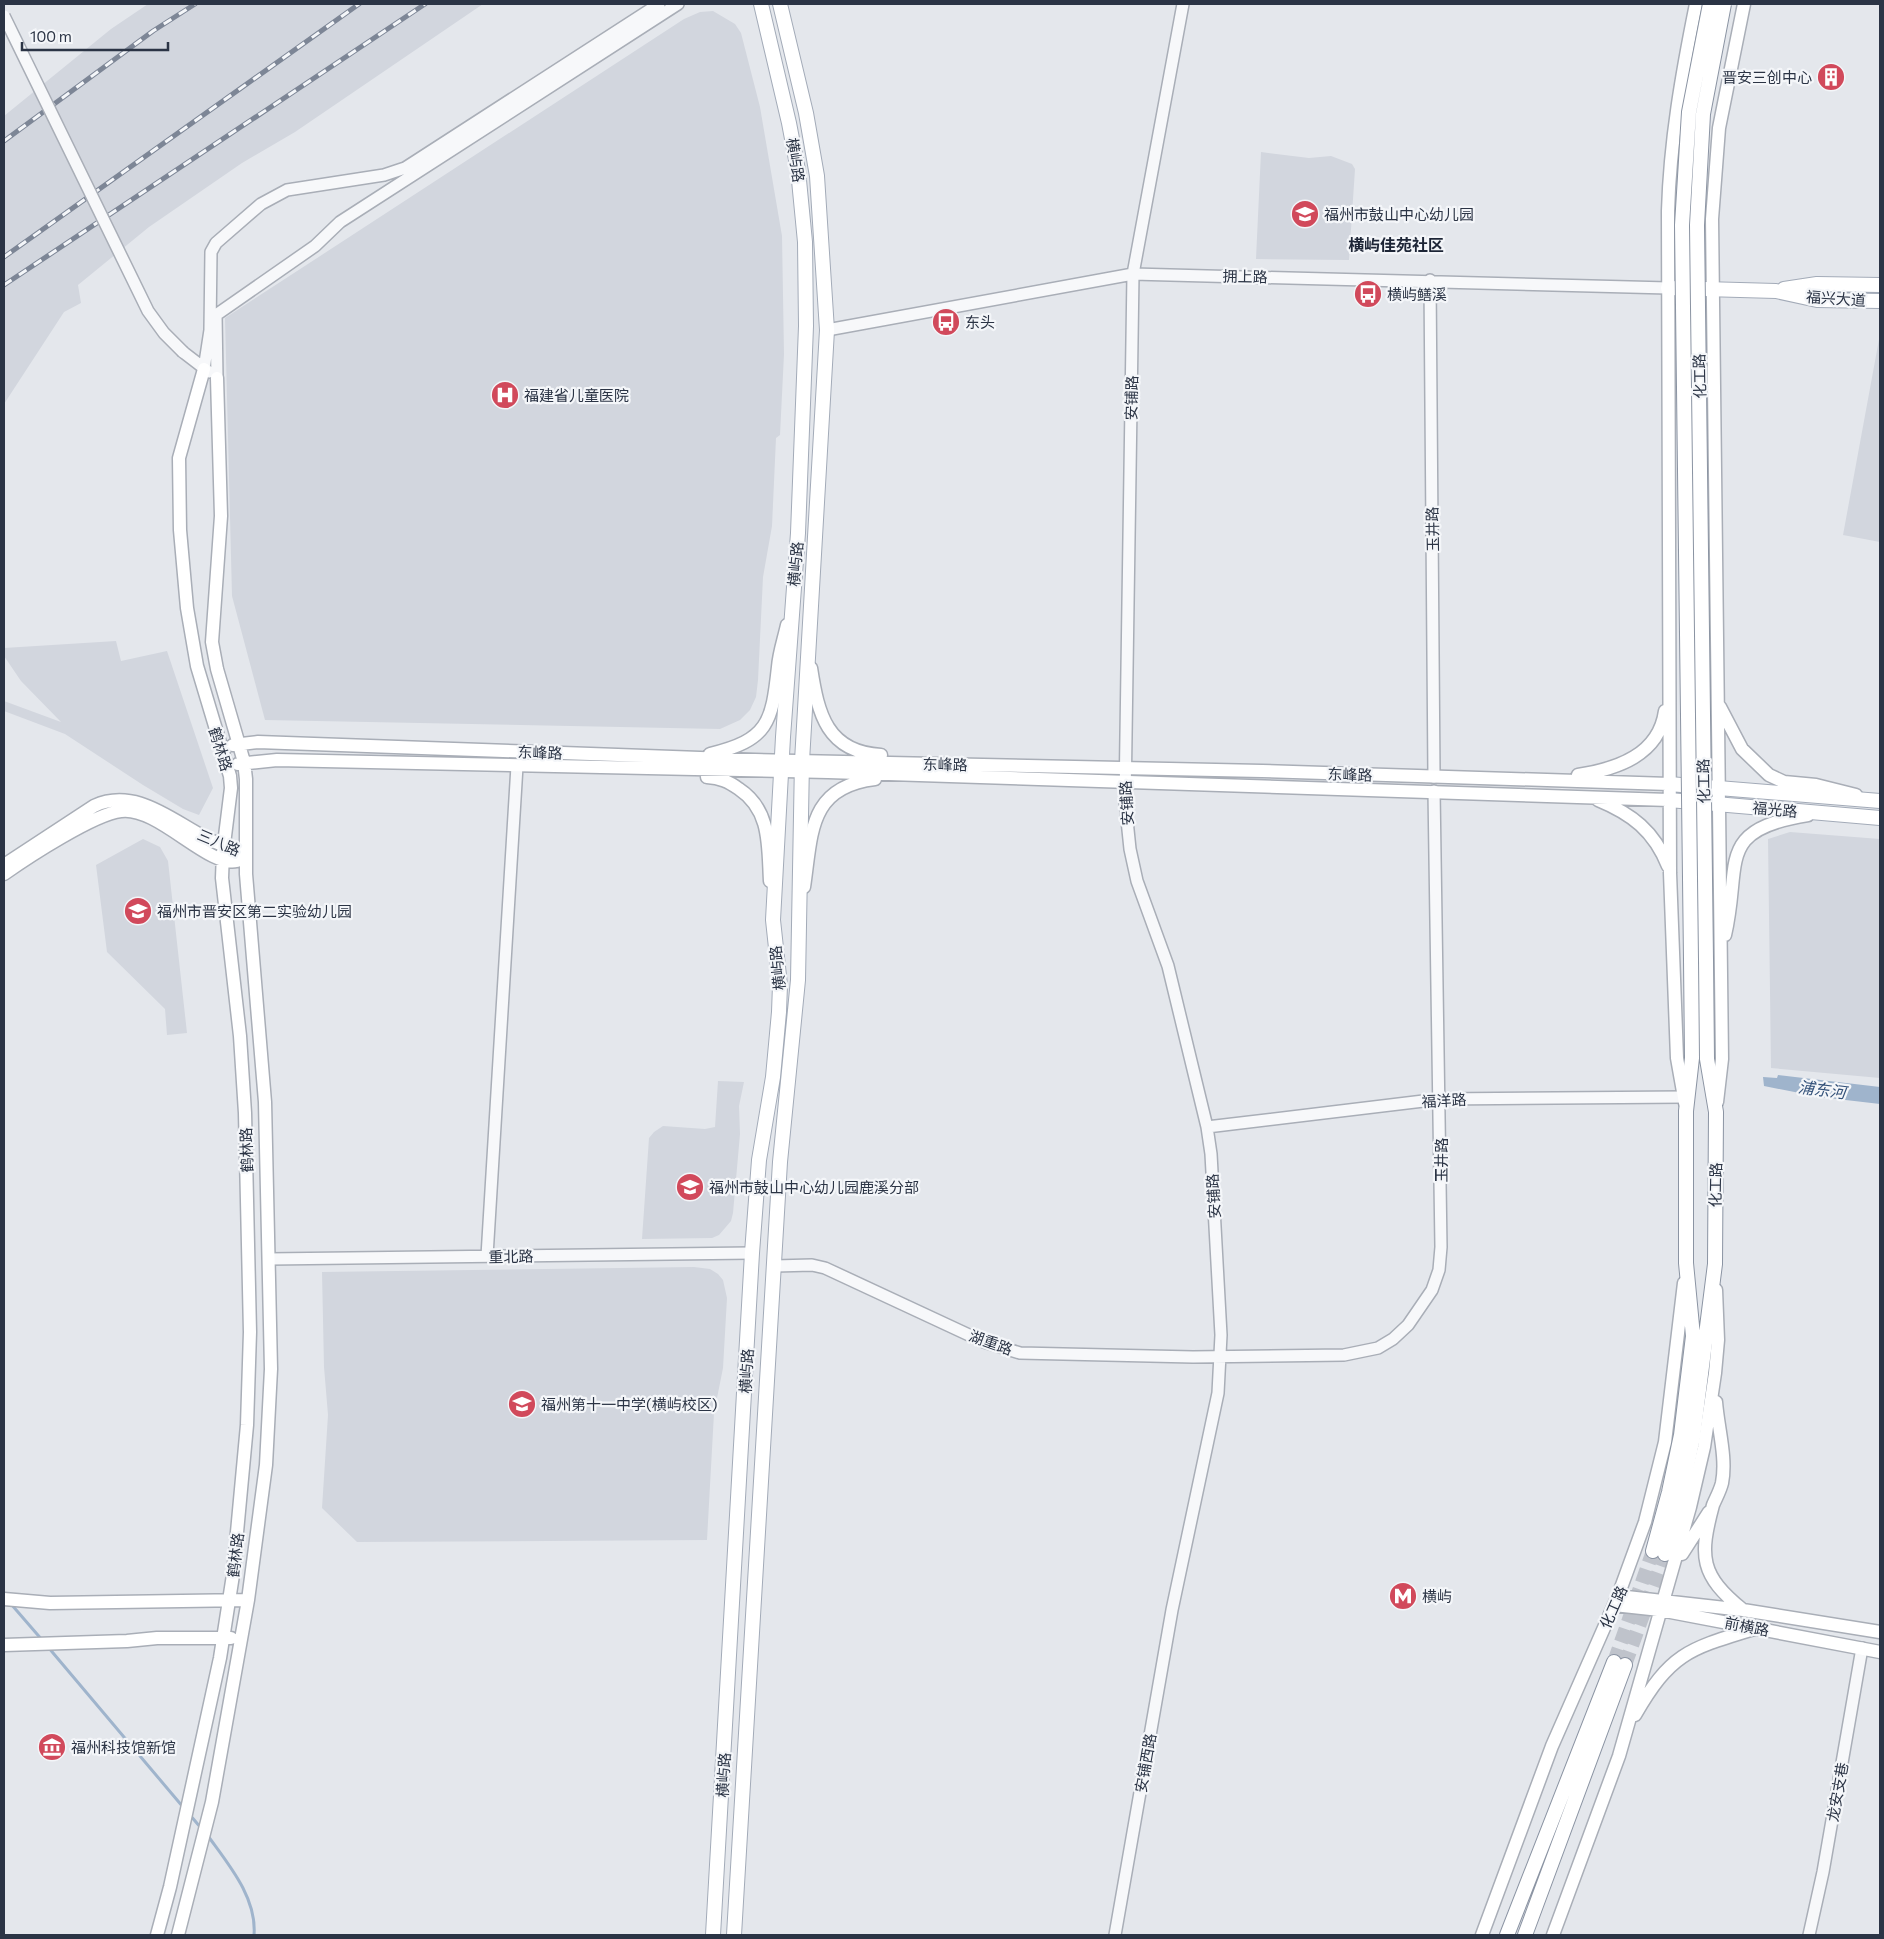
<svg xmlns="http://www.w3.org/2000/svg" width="1884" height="1939" viewBox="0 0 1884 1939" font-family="Commissioner,'Noto Sans SC',sans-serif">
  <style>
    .built { fill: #d2d6de }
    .water { fill: #9fb4cc }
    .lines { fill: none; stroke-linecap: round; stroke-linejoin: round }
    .stream { stroke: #9fb4cc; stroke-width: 3 }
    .trunk-tunnel { stroke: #bfc3cb; stroke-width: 14; stroke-dasharray: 14 7; stroke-linecap: butt }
    .tertiary-casing { stroke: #a9aeb7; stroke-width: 14 }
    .secondary-casing { stroke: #a9aeb7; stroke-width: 15 }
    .primary-casing { stroke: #a3abb8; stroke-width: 16 }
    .trunk-casing { stroke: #8b94a3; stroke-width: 16 }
    .tertiary { stroke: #f7f8fa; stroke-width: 11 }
    .secondary { stroke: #fff; stroke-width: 12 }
    .primary { stroke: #fff; stroke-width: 14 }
    .trunk { stroke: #fff; stroke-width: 14 }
    .rail-casing { stroke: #7d8696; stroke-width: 5 }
    .rail { stroke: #f4f6f9; stroke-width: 3; stroke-dasharray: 9; stroke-linecap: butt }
    .tertiary-bridge-casing { stroke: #a9aeb7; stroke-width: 14; stroke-linecap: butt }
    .trunk-bridge-casing { stroke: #8b94a3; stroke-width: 16; stroke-linecap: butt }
    .tertiary-bridge { stroke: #f7f8fa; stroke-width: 11 }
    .trunk-bridge { stroke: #fff; stroke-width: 14 }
    .labels { text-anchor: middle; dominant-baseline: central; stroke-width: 4.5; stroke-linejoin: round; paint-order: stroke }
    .poi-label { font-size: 15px; fill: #2b3445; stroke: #f4f6f9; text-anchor: start }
    .street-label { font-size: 15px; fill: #2b3445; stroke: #f4f6f9 }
    .neighbourhood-label { font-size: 16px; font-weight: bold; fill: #1d2536; stroke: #f4f6f9 }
    .water-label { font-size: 16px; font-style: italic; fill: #34527a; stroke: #f4f6f9 }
  </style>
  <rect width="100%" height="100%" fill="#e4e7ec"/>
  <path class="built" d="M148,4H483L295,132L242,163L149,227L78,285L81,303L64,312L4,404V116L111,29Z
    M713,11L735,24L741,33L760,107L782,236L784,354L780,435L776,438L772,526L763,577L758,680L756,697L750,710L740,720L720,729L265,720L232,596L225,318L684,19L700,12Z
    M1261,152L1309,158L1331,156L1352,164L1355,169L1349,260L1256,259Z
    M1880,334V542L1843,535Z
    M116,641L121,661L167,651L213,788L199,815L183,809L143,785L65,734L4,711V701L61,722L21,681L4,656V648Z
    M1790,832L1880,839V1078L1771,1068L1768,839Z
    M143,839L160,847L168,861L187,1033L167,1035L165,1009L107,952L96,865Z
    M718,1081L744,1082L739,1106L740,1134L733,1213L731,1221L719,1235L712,1238L642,1239L649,1138L654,1132L663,1126L705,1129L715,1127Z
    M694,1267L710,1269L718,1274L723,1280L727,1298L723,1368L714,1413L707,1540L357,1542L322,1508L328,1415L324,1367L322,1272Z"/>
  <path class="water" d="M1778,1075L1880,1087V1104L1820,1097L1764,1086L1763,1077L1777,1078Z"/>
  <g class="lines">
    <path class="stream" d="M11,1604L43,1641
      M48,1647L183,1807
      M190,1815L201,1828
      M208,1836C229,1865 257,1898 254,1935"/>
    <path class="trunk-tunnel" d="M1614,1662L1653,1551
      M1625,1665L1665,1554"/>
    <defs>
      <path id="tertiary" d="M1430,280L1434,777
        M827,330L1133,274L1668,288
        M183,352L209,372
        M204,369L210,330L211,252L216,243L261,204L287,190L384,175L405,168L659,4
        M217,378L216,315L315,246L340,222L678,4
        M1207,1127L1440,1099L1684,1097
        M487,1256L517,766
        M269,1259L752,1253
        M775,1266L812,1265L825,1268L984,1342L1020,1353L1193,1357L1344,1355L1378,1348L1393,1339L1408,1325L1432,1290L1439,1270L1441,1247L1434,791
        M1115,1935L1172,1610L1218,1393L1221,1335L1211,1154L1207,1127L1168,966L1137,881L1130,849L1125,801L1133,274L1183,4
        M1809,1935L1823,1872L1862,1648"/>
      <path id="secondary" d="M811,668C818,714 827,752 881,755
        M1720,707L1742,749L1769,775L1784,782L1816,785L1856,795
        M233,745L258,742L755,760L1262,771L1669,784
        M710,754C768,740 772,723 778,667C779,653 784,639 787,625
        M238,764L277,760L828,772L1669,800
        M1578,775C1617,769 1659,755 1665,711
        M707,777C720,778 728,781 739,789C771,810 768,846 770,881
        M1598,800C1632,814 1654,831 1668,866
        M4,865L94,806C135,787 171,820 206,838C219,845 233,848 246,852L237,861C208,868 158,806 121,811C94,814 28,857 4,874
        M804,887C812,834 808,787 875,779
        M1725,935C1742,863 1714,830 1808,815
        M1717,1102L1722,1059L1712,219L1719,128L1744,4
        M1685,1103L1677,1058L1670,873L1668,211C1670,141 1682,73 1696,4
        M1716,1402C1718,1428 1727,1458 1722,1483C1720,1491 1716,1498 1713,1505C1699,1557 1700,1575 1743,1610
        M1682,1554L1709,1512
        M1618,1596L1743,1610L1880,1632
        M4,1599L50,1603L248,1600
        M1614,1605L1660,1610L1880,1652
        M4,1645L127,1641L157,1638H231
        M1635,1715C1671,1653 1688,1649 1754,1629
        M157,1935L170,1887L220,1658L233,1575L247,1425L250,1332L245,1113L240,1036L222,878L223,852L231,788L230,776L197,666L187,608L180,530L179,458L204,369
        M178,1935L212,1802L248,1600L266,1465L271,1369L265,1102L246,874V779L244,762L217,669L212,642L221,516L217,378
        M1482,1935L1552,1746L1618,1596L1645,1522L1665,1442L1684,1283
        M1553,1935L1619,1756L1690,1507L1704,1447L1715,1373L1718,1340L1716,1290"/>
      <path id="primary" d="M1668,288L1776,291L1817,300L1880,301
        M1784,289L1817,284L1880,285
        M1669,784L1880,801
        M1669,800L1880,818
        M713,1935L752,1253L759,1160L773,1077L779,1012L780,985L773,920L783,737L798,533L806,326L805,242L798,170L789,123L761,4
        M734,1935L780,1162L798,980L802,761L827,330L817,176L806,113L780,4"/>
      <path id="trunk" d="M1653,1551L1669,1492L1681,1435L1693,1336L1686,1263V1111L1692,1058L1691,960
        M1665,1554L1681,1495L1693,1437L1715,1264L1716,1112L1707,1059L1706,959
        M1507,1935L1614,1662
        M1525,1935L1625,1665"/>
    </defs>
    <use href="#tertiary" class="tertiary-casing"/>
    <use href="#secondary" class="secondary-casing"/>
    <use href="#primary" class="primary-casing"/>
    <use href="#trunk" class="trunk-casing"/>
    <use href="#tertiary" class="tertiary"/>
    <use href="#secondary" class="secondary"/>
    <use href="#primary" class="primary"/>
    <use href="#trunk" class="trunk"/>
    <defs>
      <path id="rail" d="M4,141L153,31L195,4
        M4,257L359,4
        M4,285L425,4"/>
    </defs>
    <use href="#rail" class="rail-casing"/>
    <use href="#rail" class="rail"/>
    <defs>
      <path id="tertiary-bridge" d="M4,16L148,311L164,333L183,352"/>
      <path id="trunk-bridge" d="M1706,959L1697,225L1703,114L1724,4
        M1691,960L1682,225L1689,112L1710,4"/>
    </defs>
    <use href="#tertiary-bridge" class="tertiary-bridge-casing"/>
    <use href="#trunk-bridge" class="trunk-bridge-casing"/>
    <use href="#tertiary-bridge" class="tertiary-bridge"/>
    <use href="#trunk-bridge" class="trunk-bridge"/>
  </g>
  <defs>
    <symbol id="building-disc" viewBox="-11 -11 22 22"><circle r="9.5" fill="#d1495b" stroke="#f4f6f9"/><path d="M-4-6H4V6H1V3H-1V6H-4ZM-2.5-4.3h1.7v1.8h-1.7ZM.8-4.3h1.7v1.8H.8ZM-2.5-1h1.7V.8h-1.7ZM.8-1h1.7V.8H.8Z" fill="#fff"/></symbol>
    <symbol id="school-disc" viewBox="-11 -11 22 22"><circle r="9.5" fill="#d1495b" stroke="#f4f6f9"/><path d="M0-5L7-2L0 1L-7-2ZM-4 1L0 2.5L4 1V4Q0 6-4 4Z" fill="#fff"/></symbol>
    <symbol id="bus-disc" viewBox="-11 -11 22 22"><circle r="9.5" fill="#d1495b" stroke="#f4f6f9"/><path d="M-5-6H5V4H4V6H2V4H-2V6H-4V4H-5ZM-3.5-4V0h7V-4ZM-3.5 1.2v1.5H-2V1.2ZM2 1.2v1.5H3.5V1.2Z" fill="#fff"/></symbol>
    <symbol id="hospital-disc" viewBox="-11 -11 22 22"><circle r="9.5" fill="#d1495b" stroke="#f4f6f9"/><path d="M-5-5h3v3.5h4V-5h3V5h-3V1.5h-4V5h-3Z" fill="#fff"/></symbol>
    <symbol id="metro-disc" viewBox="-11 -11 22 22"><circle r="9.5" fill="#d1495b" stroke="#f4f6f9"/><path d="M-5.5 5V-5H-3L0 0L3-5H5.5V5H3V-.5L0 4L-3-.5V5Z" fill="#fff"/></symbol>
    <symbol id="museum-disc" viewBox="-11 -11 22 22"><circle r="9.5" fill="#d1495b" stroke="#f4f6f9"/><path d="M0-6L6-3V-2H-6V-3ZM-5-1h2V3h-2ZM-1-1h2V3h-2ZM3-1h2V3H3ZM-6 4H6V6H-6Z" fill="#fff"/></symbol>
  </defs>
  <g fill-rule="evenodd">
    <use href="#building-disc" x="1815" y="61" width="32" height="32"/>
    <use href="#school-disc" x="1289" y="198" width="32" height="32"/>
    <use href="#bus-disc" x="1352" y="278" width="32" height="32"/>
    <use href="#bus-disc" x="930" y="306" width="32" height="32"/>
    <use href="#hospital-disc" x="489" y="379" width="32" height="32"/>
    <use href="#school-disc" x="122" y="895" width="32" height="32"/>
    <use href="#school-disc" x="674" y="1171" width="32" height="32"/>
    <use href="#school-disc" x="506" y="1388" width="32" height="32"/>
    <use href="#metro-disc" x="1387" y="1580" width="32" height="32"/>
    <use href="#museum-disc" x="36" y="1731" width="32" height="32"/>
  </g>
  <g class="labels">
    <g class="poi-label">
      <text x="1812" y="77" text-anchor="end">晋安三创中心</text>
      <text x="1324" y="214">福州市鼓山中心幼儿园</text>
      <text x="1387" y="294">横屿鳝溪</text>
      <text x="965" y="322">东头</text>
      <text x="524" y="395">福建省儿童医院</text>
      <text x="157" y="911">福州市晋安区第二实验幼儿园</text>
      <text x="709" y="1187">福州市鼓山中心幼儿园鹿溪分部</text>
      <text x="541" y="1404">福州第十一中学(横屿校区)</text>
      <text x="1422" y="1596">横屿</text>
      <text x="71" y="1747">福州科技馆新馆</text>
    </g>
    <g class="street-label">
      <text transform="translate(796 160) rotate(81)">横屿路</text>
      <text transform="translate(1245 276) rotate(1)">拥上路</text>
      <text transform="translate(1836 298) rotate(4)">福兴大道</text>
      <text transform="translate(1699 376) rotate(-91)">化工路</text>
      <text transform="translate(1131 398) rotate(-89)">安铺路</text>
      <text transform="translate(1432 529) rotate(-91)">玉井路</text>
      <text transform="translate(795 564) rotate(-85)">横屿路</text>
      <text transform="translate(221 749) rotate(73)">鹤林路</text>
      <text transform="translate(540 752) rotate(2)">东峰路</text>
      <text transform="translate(945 764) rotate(1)">东峰路</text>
      <text transform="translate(1350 774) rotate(2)">东峰路</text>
      <text transform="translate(1703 781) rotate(-91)">化工路</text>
      <text transform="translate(1126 803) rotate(-93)">安铺路</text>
      <text transform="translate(1775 809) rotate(5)">福光路</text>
      <text transform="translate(219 842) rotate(23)">三八路</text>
      <text transform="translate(777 968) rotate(-96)">横屿路</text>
      <text transform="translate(1444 1100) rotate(-3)">福洋路</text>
      <text transform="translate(246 1150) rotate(-92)">鹤林路</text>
      <text transform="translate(1441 1160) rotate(-90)">玉井路</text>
      <text transform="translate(1715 1185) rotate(-89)">化工路</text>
      <text transform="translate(1213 1196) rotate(-93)">安铺路</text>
      <text transform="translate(511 1256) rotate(-1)">重北路</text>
      <text transform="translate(991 1342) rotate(20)">湖重路</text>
      <text transform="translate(746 1371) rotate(-87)">横屿路</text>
      <text transform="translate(235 1555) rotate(-83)">鹤林路</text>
      <text transform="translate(1613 1607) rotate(-66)">化工路</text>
      <text transform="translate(1747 1626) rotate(11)">前横路</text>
      <text transform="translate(1145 1763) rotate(-80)">安铺西路</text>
      <text transform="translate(723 1775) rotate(-87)">横屿路</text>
      <text transform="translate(1837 1792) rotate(-80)">龙安支巷</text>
    </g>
    <g class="neighbourhood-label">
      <text x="1396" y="244">横屿佳苑社区</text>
    </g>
    <g class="water-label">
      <text transform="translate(1822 1089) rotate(7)">浦东河</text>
    </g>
  </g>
  <rect width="1884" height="1939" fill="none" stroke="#2b3445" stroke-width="10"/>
  <path d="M22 42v8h146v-8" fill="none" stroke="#2b3445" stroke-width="2.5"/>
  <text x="30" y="42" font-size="15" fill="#2b3445" stroke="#f4f6f9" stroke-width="4" paint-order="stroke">100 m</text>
</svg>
